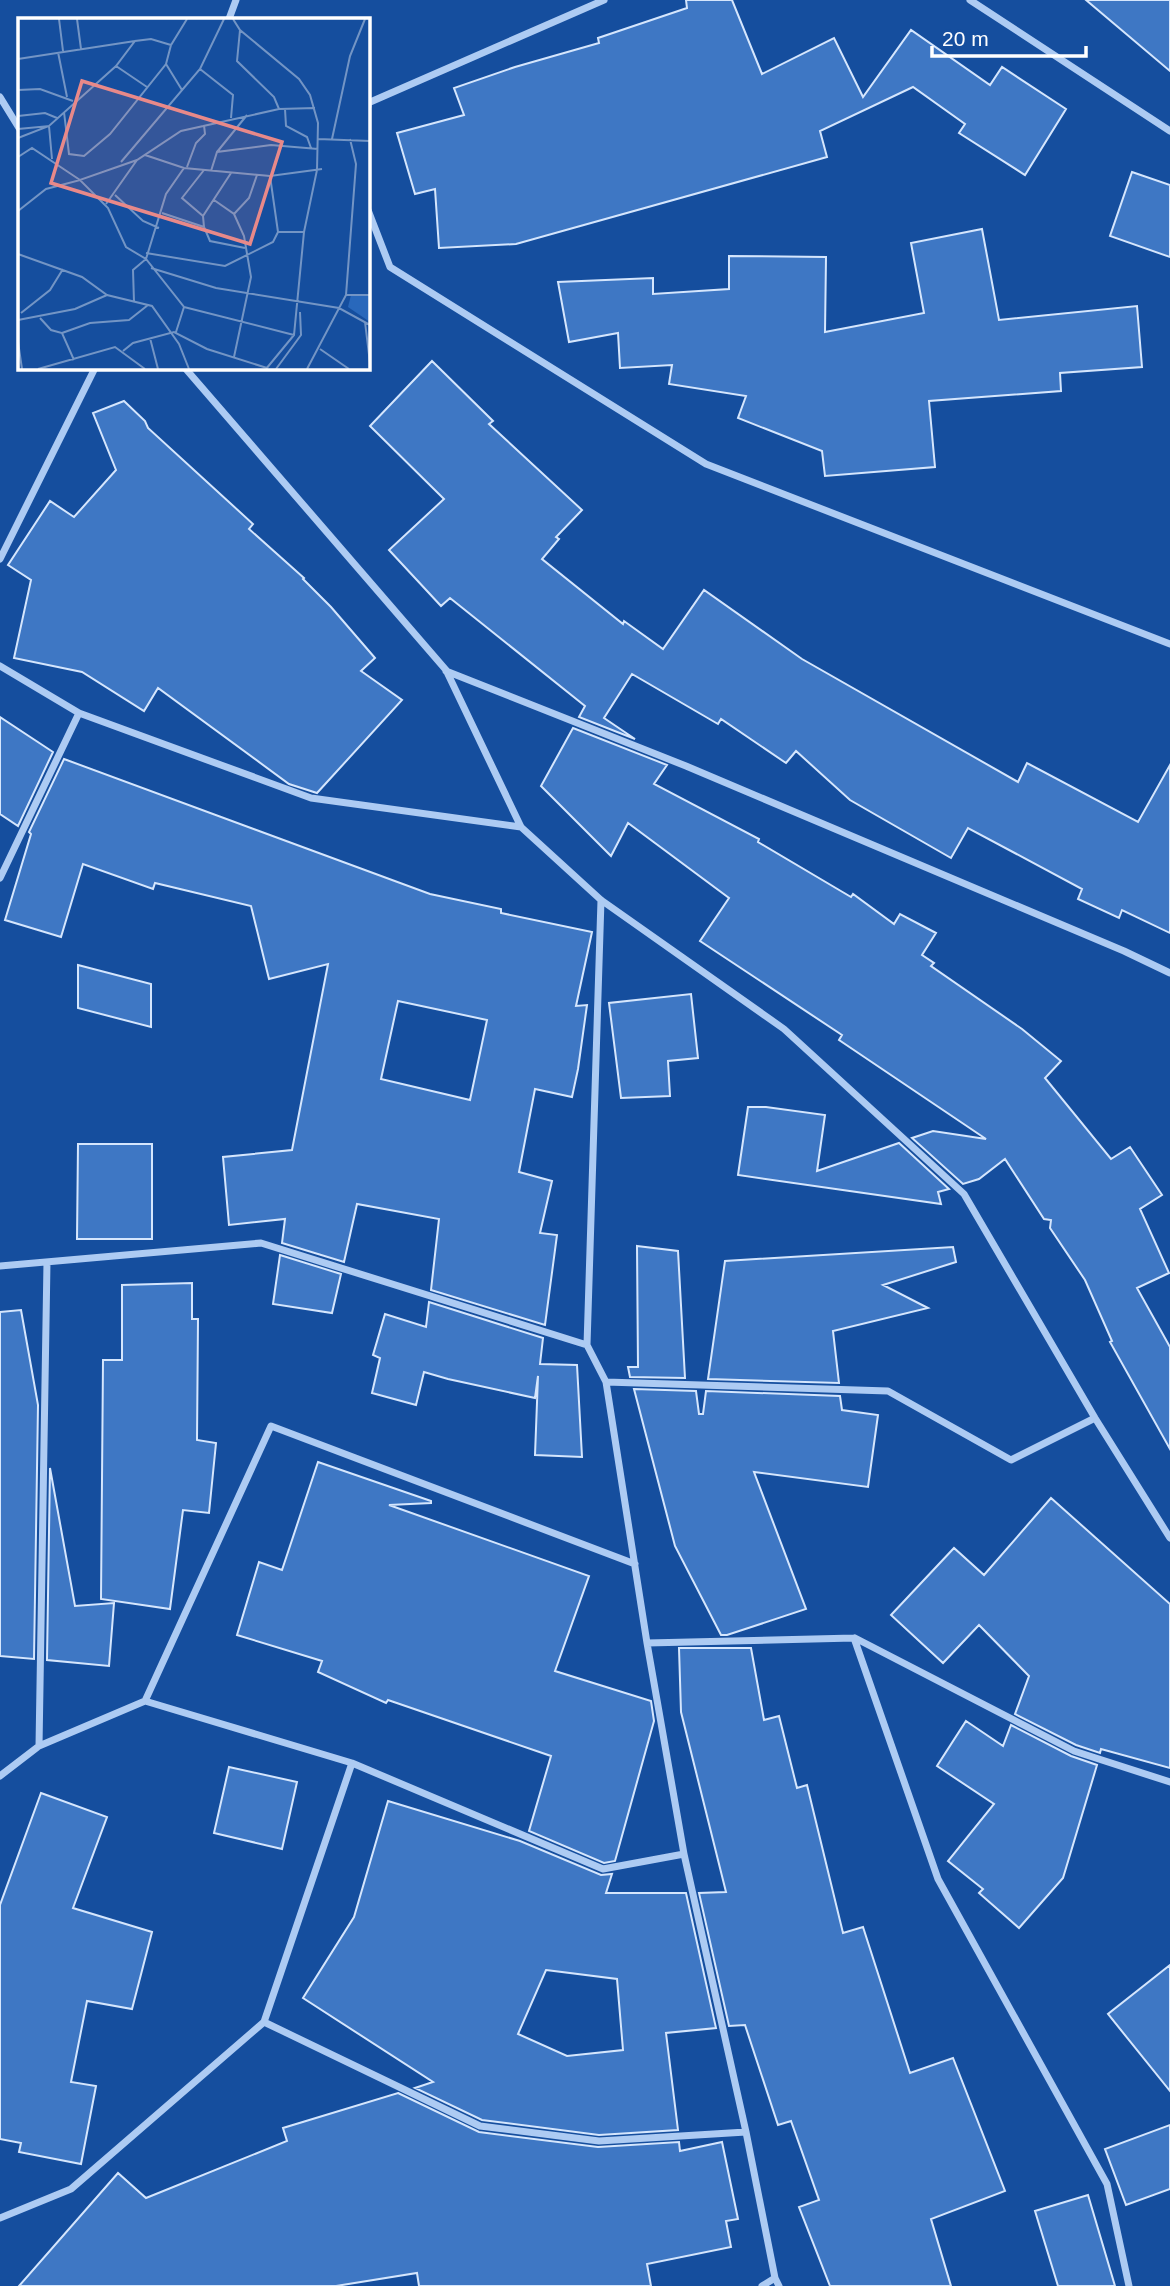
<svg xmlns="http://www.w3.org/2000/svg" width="1170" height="2286" viewBox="0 0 1170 2286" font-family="Arial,sans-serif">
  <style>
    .building { fill: #3e77c4; stroke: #d5e6fd; stroke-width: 2; fill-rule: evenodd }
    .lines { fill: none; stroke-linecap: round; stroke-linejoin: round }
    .street { stroke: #adcbf3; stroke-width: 7 }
    .inset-road { fill: none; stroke: #7395c5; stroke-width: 2 }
    .view { fill: #e88989; fill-opacity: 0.15; stroke: #e88989; stroke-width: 3.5 }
    .inset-edge { fill: none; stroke: #fff; stroke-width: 3.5 }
  </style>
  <rect width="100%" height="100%" fill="#154e9e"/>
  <path class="building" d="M686,0H732L762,74L834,38L863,97L911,30L990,85L1002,67L1066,109L1025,175L959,133L965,124L913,87L820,131L827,157L516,244L439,248L435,189L415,194L397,133L464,115L454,88L515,67L599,43L598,38L687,8Z
    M1086,0H1170V71Z
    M1132,172L1170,185V257L1110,236Z
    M982,229L999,320L1137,306L1142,367L1060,373L1061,391L929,401L935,467L825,476L822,451L738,418L746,396L669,384L672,365L620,368L618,333L569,342L558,282L653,278V294L729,289V256L826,257L825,332L924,313L911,243Z
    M432,361L493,421L489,424L582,510L556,537L559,539L542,559L623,624L624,621L663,649L704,590L802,659L1018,782L1027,763L1138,822L1170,765V933L1122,910L1119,918L1078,899L1082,889L968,828L951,858L850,800L796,751L786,763L721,719L718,724L632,674L604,718L635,739L579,717L585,706L450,598L441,606L389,550L444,499L370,426Z
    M124,401L145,421L148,428L253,524L249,529L304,578L303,579L331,607L375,658L361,671L402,700L317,793L289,784L158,688L144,711L82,672L14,658L31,580L8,565L50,501L74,517L116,470L93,413Z
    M0,717L53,752L18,826L0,814Z
    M573,728L667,765L654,784L759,839L758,842L851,897L853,894L894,924L900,914L936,933L922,955L934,963L931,966L1022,1029L1061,1061L1045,1078L1111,1159L1130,1147L1162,1195L1140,1209L1169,1273L1137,1288L1170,1347V1449L1110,1342L1112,1341L1085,1280L1050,1228L1051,1220L1044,1219L1005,1159L979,1179L963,1184L912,1138L933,1131L986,1139L839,1040L842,1035L700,941L729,898L628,823L611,856L541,786Z
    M64,759L430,894L501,909V913L592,932L576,1006L587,1005L578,1069L572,1097L535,1089L519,1172L552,1181L540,1233L557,1235L545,1325L431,1290L439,1219L357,1204L344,1262L282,1243L285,1219L229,1225L223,1157L292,1150L328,964L269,979L251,906L155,883L153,889L83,864L61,937L5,920L31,834L29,832ZM398,1001L487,1020L470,1100L381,1079Z
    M78,965L151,984V1027L78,1008Z
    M691,994L698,1058L668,1061L670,1096L621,1098L609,1003Z
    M748,1107H766L825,1115L817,1171L899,1143L949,1189L938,1192L941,1204L738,1175Z
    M78,1144H152V1239H77Z
    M637,1246L678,1251L685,1378L630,1377L628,1367H638Z
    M953,1247L956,1262L883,1285L928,1308L833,1331L839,1383L708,1379L725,1261Z
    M280,1255L341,1274L332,1313L273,1304Z
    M192,1283V1319H198L197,1440L216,1443L209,1513L183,1510L170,1609L101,1599L103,1360H122V1285Z
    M429,1302L543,1338L540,1364L577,1365L582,1457L535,1455L538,1376L535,1398L448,1379L424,1372L416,1405L372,1393L380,1358L373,1355L385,1314L426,1327Z
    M21,1310L38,1405L34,1659L0,1656V1312Z
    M634,1389L696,1391L699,1414H703L706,1391L840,1396L842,1410L878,1415L868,1487L754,1472L806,1609L727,1635H721L675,1546Z
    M318,1462L431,1501V1503L389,1505L589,1576L555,1671L651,1701L654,1721L615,1861L604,1863L529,1831L551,1756L388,1700L386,1703L318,1672L322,1661L237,1635L259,1562L282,1570Z
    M50,1468L75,1606L114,1603L109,1666L47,1660Z
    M1051,1498L1170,1604V1768L1101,1749L1100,1753L1076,1745L1015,1714L1029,1676L979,1625L943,1663L891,1615L954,1548L984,1575Z
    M679,1648H751L764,1720L779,1716L797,1788L807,1785L843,1933L863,1927L910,2073L953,2058L1005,2191L931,2219L951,2286H830L799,2207L819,2200L791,2121L778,2125L745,2025L729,2026L699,1893L726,1892L681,1712Z
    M966,1721L1003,1746L1011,1725L1071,1756L1097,1765L1063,1878L1019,1928L979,1893L983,1889L948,1861L994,1804L937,1766Z
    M229,1767L297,1782L282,1849L214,1833Z
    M41,1793L107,1817L73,1908L152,1932L132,2009L87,2001L71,2082L96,2086L81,2164L19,2152L21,2143L0,2139V1905Z
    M388,1801L520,1841L601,1875L612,1874L606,1893H686L716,2028L666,2033L678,2130L599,2135L482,2120L415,2088L433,2082L303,1998L354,1917ZM546,1970L617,1979L623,2050L567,2056L518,2034Z
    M1170,1965V2091L1108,2014Z
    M398,2093L479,2132L598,2147L679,2142L680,2151L722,2142L738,2219L726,2221L731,2247L647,2264L651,2286H419L417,2273L336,2286H19L118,2173L146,2198L287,2141L283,2128Z
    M1170,2125V2189L1126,2205L1105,2149Z
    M1088,2195L1115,2286H1058L1035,2211Z"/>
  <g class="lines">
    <path class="street" d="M970,0L1170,131
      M229,19L236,0
      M0,97L19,128
      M368,106V103L604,0
      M368,210L390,267L706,464L1170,644
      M185,368L446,670L521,827L601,900L784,1029L964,1194L1095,1418L1170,1538
      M0,559L95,368
      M0,666L79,713L311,798L521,827
      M446,671L686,766L1124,951L1170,973
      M0,878L79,713
      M601,900L587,1345L606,1382L647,1643L684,1854L746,2132L775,2278L779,2286
      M0,1266L261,1243L587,1345
      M606,1382L888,1391L1011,1460L1095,1418
      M855,1638L1074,1751L1170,1782
      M647,1643L854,1638L938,1879L1107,2184L1129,2286
      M145,1701L271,1426L635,1564
      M39,1746L47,1262
      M0,1776L39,1746L145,1701L352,1763L603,1869L684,1854
      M264,2022L480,2126L599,2141L746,2132
      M0,2218L71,2189L264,2022L352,1763
      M762,2286L775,2278"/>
  </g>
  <g transform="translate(18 18)">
    <rect width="352" height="352" fill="#154e9e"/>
    <path d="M333,277H352V304L330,289Z" fill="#2968bb"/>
    <path class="inset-road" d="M41,1L45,33M59,1L63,31M215,1L222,12L281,61L292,77L300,105L299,152L286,214L276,317L248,351M222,12L219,43L256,79L261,91M40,34L49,79M0,41L117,23M148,46L164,72M98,48L129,69M182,51L215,77L213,100M0,72L22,71L55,83M267,91L268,108L289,119L293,130M46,94L51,136L66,138L92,116L148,46L153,27M0,98L27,95L39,100M0,111L31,108L34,141M0,120L31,108L98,48L117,23L133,21L153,27L169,1M300,121L352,123M314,121L332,38L347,1M199,134L229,97M127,137L166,150L252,158L304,151M0,139L14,130L62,162L119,142L163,113L261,91L297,90M103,144L182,51L206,1M169,149L178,125L187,116L186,107M193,153L199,134L253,127L300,131M213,155L185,198L186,209L192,223L227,230M252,158L260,214M97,177L125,203L141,210M196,182L216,196L226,218L233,259L216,339M88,186L119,142M0,193L28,171L62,162L90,190L108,229L128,241L166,289L158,314M144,195L186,209M216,196L231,180L239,157M185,198L164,180L186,152M128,235L207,248L255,224L260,214H286M0,236L64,259L89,277L134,288L161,326L171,351M133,250L198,270L321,290L352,307M328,277H352M116,284L115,252L128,241L148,176L166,150M166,289L276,317M3,295L32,272L45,251M22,300L33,312L44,315L56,342M0,302L57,291L89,277M347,304L352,345M44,315L72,305L111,302L130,287M132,320L140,351M0,324L4,351M302,331L331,351M105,333L115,325L156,314L189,331L249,350M20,351L97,329L127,351M258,351L283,317L282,294M289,351L328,277L338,146L332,121"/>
    <path class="view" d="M64,63L264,124L232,226L33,165Z"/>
    <rect width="352" height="352" class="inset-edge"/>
  </g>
  <path d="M932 46v10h154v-10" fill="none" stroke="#ffffff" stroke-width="3.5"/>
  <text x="942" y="46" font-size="21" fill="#ffffff" stroke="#154e9e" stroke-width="5" paint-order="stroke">20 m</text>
</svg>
